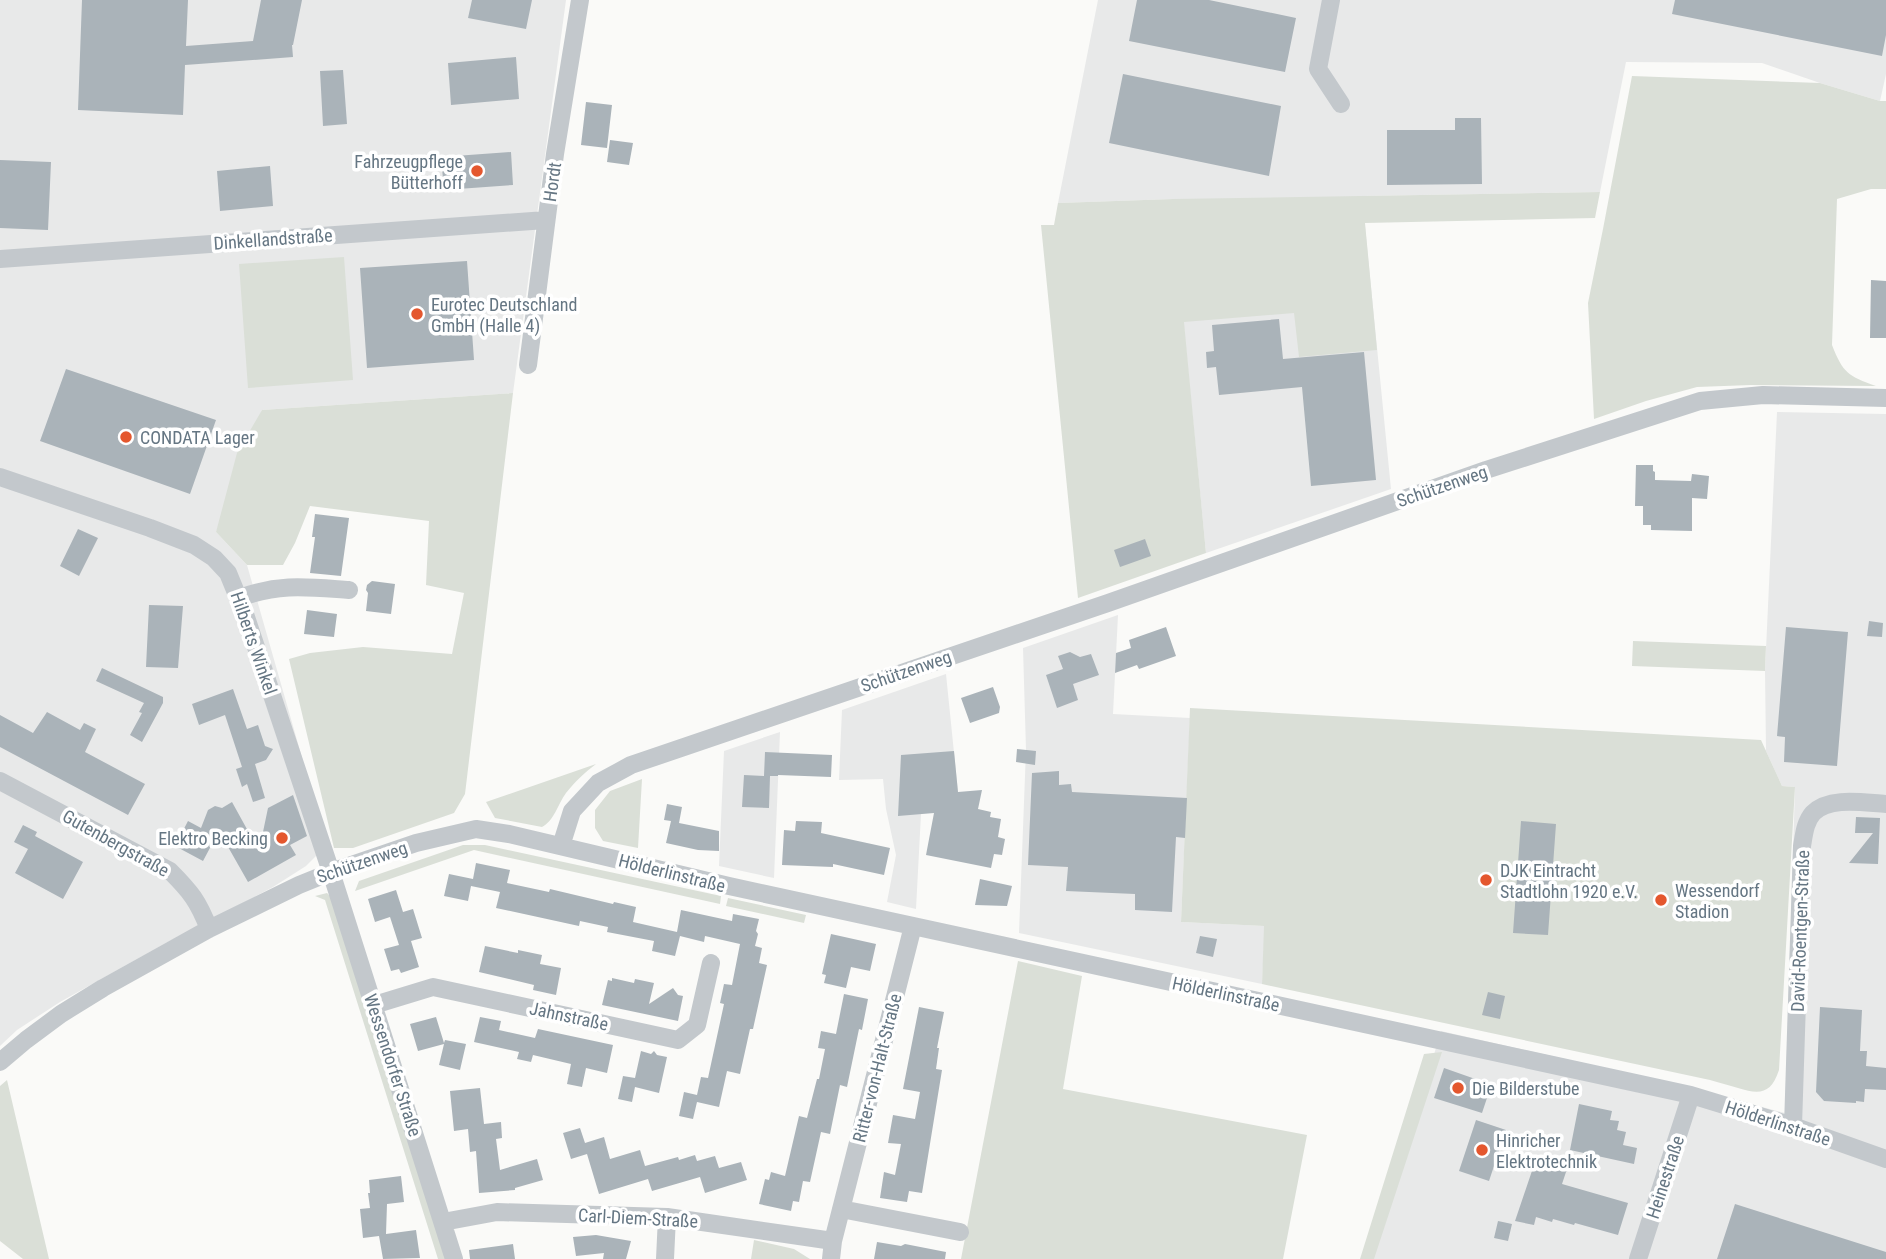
<svg xmlns="http://www.w3.org/2000/svg" width="1886" height="1259" viewBox="0 0 1886 1259" font-family="'Roboto Condensed',sans-serif">
  <style>
    .built { fill: #e8e9e9 }
    .green { fill: #dadfd7 }
    .building { fill: #aab3b9 }
    .lines { fill: none; stroke-linecap: round; stroke-linejoin: round }
    .minor { stroke: #c3c8cc; stroke-width: 18 }
    .poi-dot { fill: #e4572e; stroke: #fff; stroke-width: 2.5 }
    .labels { text-anchor: middle; dominant-baseline: central; stroke-width: 7; stroke-linejoin: round; paint-order: stroke }
    .poi-label { font-size: 18px; fill: #657683; stroke: #fff; text-anchor: start }
    .street-label { font-size: 18px; fill: #657683; stroke: #fff }
  </style>
  <rect width="100%" height="100%" fill="#fafaf8"/>
  <path class="built" d="M0,0H566L513,393L262,410L216,532L247,565L327,845L306,866L273,887L164,944L60,1002L17,1030L0,1046Z
    M1098,0H1886V74L1880,101L1820,83L1762,63L1626,62L1600,192L1362,196L1391,489L1206,553L1174,226L1173,199L1058,203Z
    M1777,412L1886,414V1259H1373L1441,1031L1676,1084L1785,1113L1795,787L1782,786L1766,751L1765,671Z
    M1118,615L1113,714L1190,718L1181,922L1265,926L1262,984L1019,933L1026,750L1023,648Z
    M946,674L958,792L922,795L916,909L887,902L896,855L886,809L883,779L839,780L842,710Z
    M780,732L774,878L719,866L724,751Z"/>
  <path class="green" d="M1632,76L1820,83L1880,101H1886V189H1871L1837,199L1832,345C1843,373 1848,376 1876,386L1751,385L1697,387L1646,401L1594,419L1588,303L1603,229Z
    M1600,192L1595,218L1365,223L1377,350L1299,357L1294,313L1184,322L1206,553L1078,598L1041,225H1054L1058,203L1173,199Z
    M344,257L353,380L248,388L239,264Z
    M513,393L465,794L454,813L353,848H334L289,659L310,653L363,647L452,654L464,593L426,585L429,521L310,506L295,543L283,565H247L216,532L237,453L262,410Z
    M1633,641L1766,646L1765,671L1632,666Z
    M1190,708L1761,740L1782,786L1795,787L1779,1070C1771,1094 1760,1095 1738,1088C1729,1085 1719,1083 1710,1080L1262,984L1264,926L1181,922Z
    M596,764C584,773 575,782 566,793C558,804 554,821 542,827L495,818L486,802Z
    M642,779L638,848L603,841L595,828V810L610,791Z
    M463,845H485L721,896L720,904L474,850L355,891L359,881Z
    M327,893L333,899L449,1259H438L325,900L315,896Z
    M728,898L806,915L804,923L726,906Z
    M1018,961L1082,976L1063,1089L1307,1135L1283,1259H961Z
    M1442,1052L1374,1259H1360L1424,1054Z
    M7,1080L49,1259H23L0,1241V1086Z
    M754,1240L794,1249L810,1259H751Z"/>
  <path class="building" d="M82,0H188L186,46L253,41L261,0H302L293,45H292L293,57L185,65L183,115L78,110Z
    M472,0H532L526,29L468,18Z
    M1137,0H1209L1296,18L1285,72L1129,41Z
    M1675,0H1886V35L1882,56L1672,14Z
    M516,57L519,99L451,105L448,63Z
    M343,70L347,124L323,126L320,71Z
    M1123,74L1281,106L1269,176L1109,143Z
    M586,102L612,105L607,148L581,145Z
    M1455,118H1481L1482,184L1387,185V130H1455Z
    M610,140L633,143L629,165L607,162Z
    M511,152L513,185L444,190L441,157Z
    M0,160L51,162L48,230L0,228Z
    M270,166L273,206L220,211L217,171Z
    M467,261L474,360L367,368L360,268Z
    M1871,280L1886,281V338H1870Z
    M1279,319L1283,359L1364,352L1376,480L1311,486L1302,387L1219,395L1216,367L1207,368L1206,352L1214,351L1212,325Z
    M66,369L216,420L190,494L40,441Z
    M1636,465H1653V471L1655,472V480L1691,481L1692,474L1709,476L1707,499L1692,498V531L1651,530V525H1643V506H1635Z
    M315,514L349,518L341,576L310,573L315,537H312Z
    M78,529L98,538L79,576L60,566Z
    M1145,539L1151,556L1120,567L1114,550Z
    M372,581L395,584L391,614L366,611L368,593L366,590L367,585Z
    M149,605L183,606L178,668L146,667Z
    M307,610L337,614L334,637L304,634Z
    M1869,621L1883,623L1882,637L1867,636Z
    M1166,627L1176,656L1139,669L1137,665L1115,673L1116,653L1131,648L1129,640Z
    M1786,627L1848,632L1837,766L1784,762L1785,737L1777,736Z
    M1070,652L1080,657L1091,654L1099,675L1073,684L1078,700L1057,708L1046,675L1063,669L1058,656Z
    M102,668L163,697V703L142,742L130,735L142,713L139,712L144,703L96,681Z
    M993,687L1000,707L999,713L970,723L961,698Z
    M233,689L247,729L258,725L265,746L273,749L266,760L255,764L265,798L253,802L247,784L242,787L236,769L242,767L225,715L199,725L192,704Z
    M47,712L80,730L84,723L96,729L85,752L145,784L128,815L0,747V715L33,733Z
    M1017,749L1036,751L1035,765L1016,762Z
    M954,751L958,792L982,790L978,809L991,812L990,817L1001,819L998,837L1005,839L1002,855L994,854L991,868L926,855L934,813L898,816L901,755Z
    M765,752L832,755L831,777L778,775V776H770L769,808L742,807L744,775L764,776Z
    M1059,771V785L1071,784L1072,792L1187,798L1185,838L1176,837L1172,912L1135,910V894L1066,891L1068,867L1028,865L1032,773Z
    M293,795L307,836L290,845L296,855L248,882L219,831L203,861L175,846L188,821L201,828L208,810L215,806L222,808L232,802L259,851L268,808Z
    M667,804L682,807L679,823L719,831V851L698,850L666,843L671,821L664,820Z
    M1856,817L1880,818L1878,864L1849,863L1873,833H1855Z
    M796,821L822,822L821,833L890,848L884,875L833,864V867L782,865L784,830L795,831Z
    M1521,821L1556,824L1548,935L1513,933Z
    M23,825L37,832L35,836L83,862L63,899L15,873L28,849L14,842Z
    M476,863L510,870L507,883L549,892L550,889L613,904L614,902L636,907L633,922L677,932L681,910L732,921L733,914L759,919L756,931L758,934L755,946L762,948L759,963L767,965L753,1029H750L740,1074L727,1071L719,1107L697,1102L693,1119L679,1116L684,1092L697,1095L701,1077L708,1078L724,1004L720,1003L724,984L732,985L740,944L705,936L704,942L680,936L675,956L652,951L654,941L607,932L608,927L580,921L579,926L496,908L500,892L471,886L468,901L444,896L449,874L473,879Z
    M980,879L1012,886L1007,906L975,905Z
    M396,890L403,912L413,909L422,938L411,941L419,967L401,973L399,969L391,971L384,949L399,945L390,917L375,922L368,899Z
    M831,934L876,944L870,971L851,967L846,988L824,983L826,975L822,974Z
    M1200,936L1217,939L1213,957L1196,953Z
    M485,946L518,953V950L542,955L540,964L561,968L556,995L533,990L534,985L479,972Z
    M612,978L634,983L635,979L654,983L649,1004L673,988L678,995L683,996L678,1021L602,1005L608,980L612,981Z
    M1488,992L1505,996L1500,1019L1482,1015Z
    M844,994L868,999L862,1030L859,1029L847,1087L840,1085L830,1134L821,1132L810,1182L803,1181L799,1202L793,1201L791,1211L759,1204L765,1179L769,1180L771,1172L785,1176L799,1116L807,1118L817,1079H819L825,1049L818,1048L821,1031L836,1034Z
    M919,1007L944,1012L937,1048H939L936,1069L942,1070L922,1193L909,1191L907,1202L880,1198L884,1172L895,1175L901,1144L888,1143L893,1115L915,1119L920,1092L903,1089Z
    M1820,1007L1862,1010L1860,1051H1867L1866,1066L1886,1068V1090L1865,1089L1864,1102L1856,1101V1103L1824,1101L1816,1092Z
    M436,1017L444,1043L445,1040L466,1044L460,1070L439,1065L444,1044L418,1051L410,1024Z
    M480,1017L501,1021L499,1030L535,1038L538,1029L613,1045L607,1073L586,1068L582,1087L567,1084L571,1064L533,1055L531,1062L517,1059L519,1052L474,1042Z
    M641,1051L651,1054L654,1051L657,1055L667,1057L659,1093L635,1087L632,1102L618,1099L623,1076L635,1078Z
    M1444,1068L1481,1081L1476,1095L1487,1098L1482,1113L1434,1098Z
    M480,1088L484,1124L501,1122L502,1138L496,1139L500,1170L537,1159L543,1180L515,1188V1190L479,1193L476,1151L470,1152L468,1129L454,1131L450,1091Z
    M1579,1104L1612,1111L1610,1120L1619,1121L1617,1130L1626,1132L1623,1145L1637,1148L1634,1164L1570,1150Z
    M1476,1120L1506,1130L1489,1181L1459,1171Z
    M580,1128L585,1143L604,1137L610,1159L640,1150L645,1166L678,1157L679,1160L695,1155L697,1161L715,1156L719,1168L741,1162L747,1180L705,1193L700,1177L652,1191L648,1179L599,1194L587,1154L571,1159L563,1133Z
    M1536,1159L1567,1169L1562,1184L1628,1203L1618,1235L1575,1223L1574,1225L1553,1219L1552,1222L1536,1217L1534,1225L1515,1221Z
    M401,1176L404,1202L387,1204L386,1234L416,1230L420,1258L383,1259L379,1236L363,1238L360,1209L370,1208L368,1193H370L369,1180Z
    M1735,1204L1886,1252V1259H1717Z
    M1498,1221L1512,1224L1508,1241L1494,1238Z
    M596,1235L631,1241L626,1259H603L604,1253L576,1256L573,1237Z
    M877,1242L901,1246L905,1244L946,1252L945,1259H874Z
    M513,1244L515,1259H470L469,1250Z"/>
  <g class="lines">
    <path class="minor" d="M1331,0L1318,69L1341,104
      M0,259L546,220
      M528,365L555,154L580,0
      M0,477L150,528L194,545L214,558L228,573L246,617L331,872L454,1259
      M239,598C280,583 307,587 349,590
      M0,781L170,871C191,892 198,901 209,929
      M561,846L572,811L598,783L631,765L1108,603L1486,470L1700,401L1763,395L1886,398
      M374,1005L433,987L678,1040L697,1025L711,963
      M0,1062L26,1040L61,1014L103,988L209,929L299,885L331,872L416,843L476,829L509,834L729,886L1691,1095L1793,1126L1886,1159
      M1793,1126L1802,846C1804,835 1805,822 1813,813C1830,796 1865,803 1886,804
      M841,1209L960,1232
      M443,1222L497,1212L667,1217L833,1241
      M665,1259L667,1217
      M831,1259L833,1241L913,926
      M1638,1259L1691,1095"/>
  </g>
  <g class="poi-dot">
    <circle cx="477" cy="171" r="7"/>
    <circle cx="417" cy="314" r="7"/>
    <circle cx="126" cy="437" r="7"/>
    <circle cx="282" cy="838" r="7"/>
    <circle cx="1486" cy="880" r="7"/>
    <circle cx="1661" cy="900" r="7"/>
    <circle cx="1458" cy="1088" r="7"/>
    <circle cx="1482" cy="1150" r="7"/>
  </g>
  <g class="labels">
    <g class="poi-label">
      <text x="463" y="161" text-anchor="end">Fahrzeugpflege<tspan x="463" dy="21">Bütterhoff</tspan></text>
      <text x="431" y="304">Eurotec Deutschland<tspan x="431" dy="21">GmbH (Halle 4)</tspan></text>
      <text x="140" y="437">CONDATA Lager</text>
      <text x="268" y="838" text-anchor="end">Elektro Becking</text>
      <text x="1500" y="870">DJK Eintracht<tspan x="1500" dy="21">Stadtlohn 1920 e.V.</tspan></text>
      <text x="1675" y="890">Wessendorf<tspan x="1675" dy="21">Stadion</tspan></text>
      <text x="1472" y="1088">Die Bilderstube</text>
      <text x="1496" y="1140">Hinricher<tspan x="1496" dy="21">Elektrotechnik</tspan></text>
    </g>
    <g class="street-label">
      <text transform="translate(552 182) rotate(-82)">Hordt</text>
      <text transform="translate(273 239) rotate(-4)">Dinkellandstraße</text>
      <text transform="translate(1442 486) rotate(-19)">Schützenweg</text>
      <text transform="translate(254 643) rotate(71)">Hilberts Winkel</text>
      <text transform="translate(906 671) rotate(-19)">Schützenweg</text>
      <text transform="translate(116 843) rotate(29)">Gutenbergstraße</text>
      <text transform="translate(362 862) rotate(-19)">Schützenweg</text>
      <text transform="translate(672 873) rotate(14)">Hölderlinstraße</text>
      <text transform="translate(1800 931) rotate(-88)">David-Roentgen-Straße</text>
      <text transform="translate(1226 994) rotate(12)">Hölderlinstraße</text>
      <text transform="translate(569 1016) rotate(12)">Jahnstraße</text>
      <text transform="translate(393 1065) rotate(72)">Wessendorfer Straße</text>
      <text transform="translate(877 1068) rotate(-76)">Ritter-von-Halt-Straße</text>
      <text transform="translate(1778 1123) rotate(18)">Hölderlinstraße</text>
      <text transform="translate(1665 1177) rotate(-72)">Heinestraße</text>
      <text transform="translate(638 1218) rotate(3)">Carl-Diem-Straße</text>
    </g>
  </g>
</svg>
